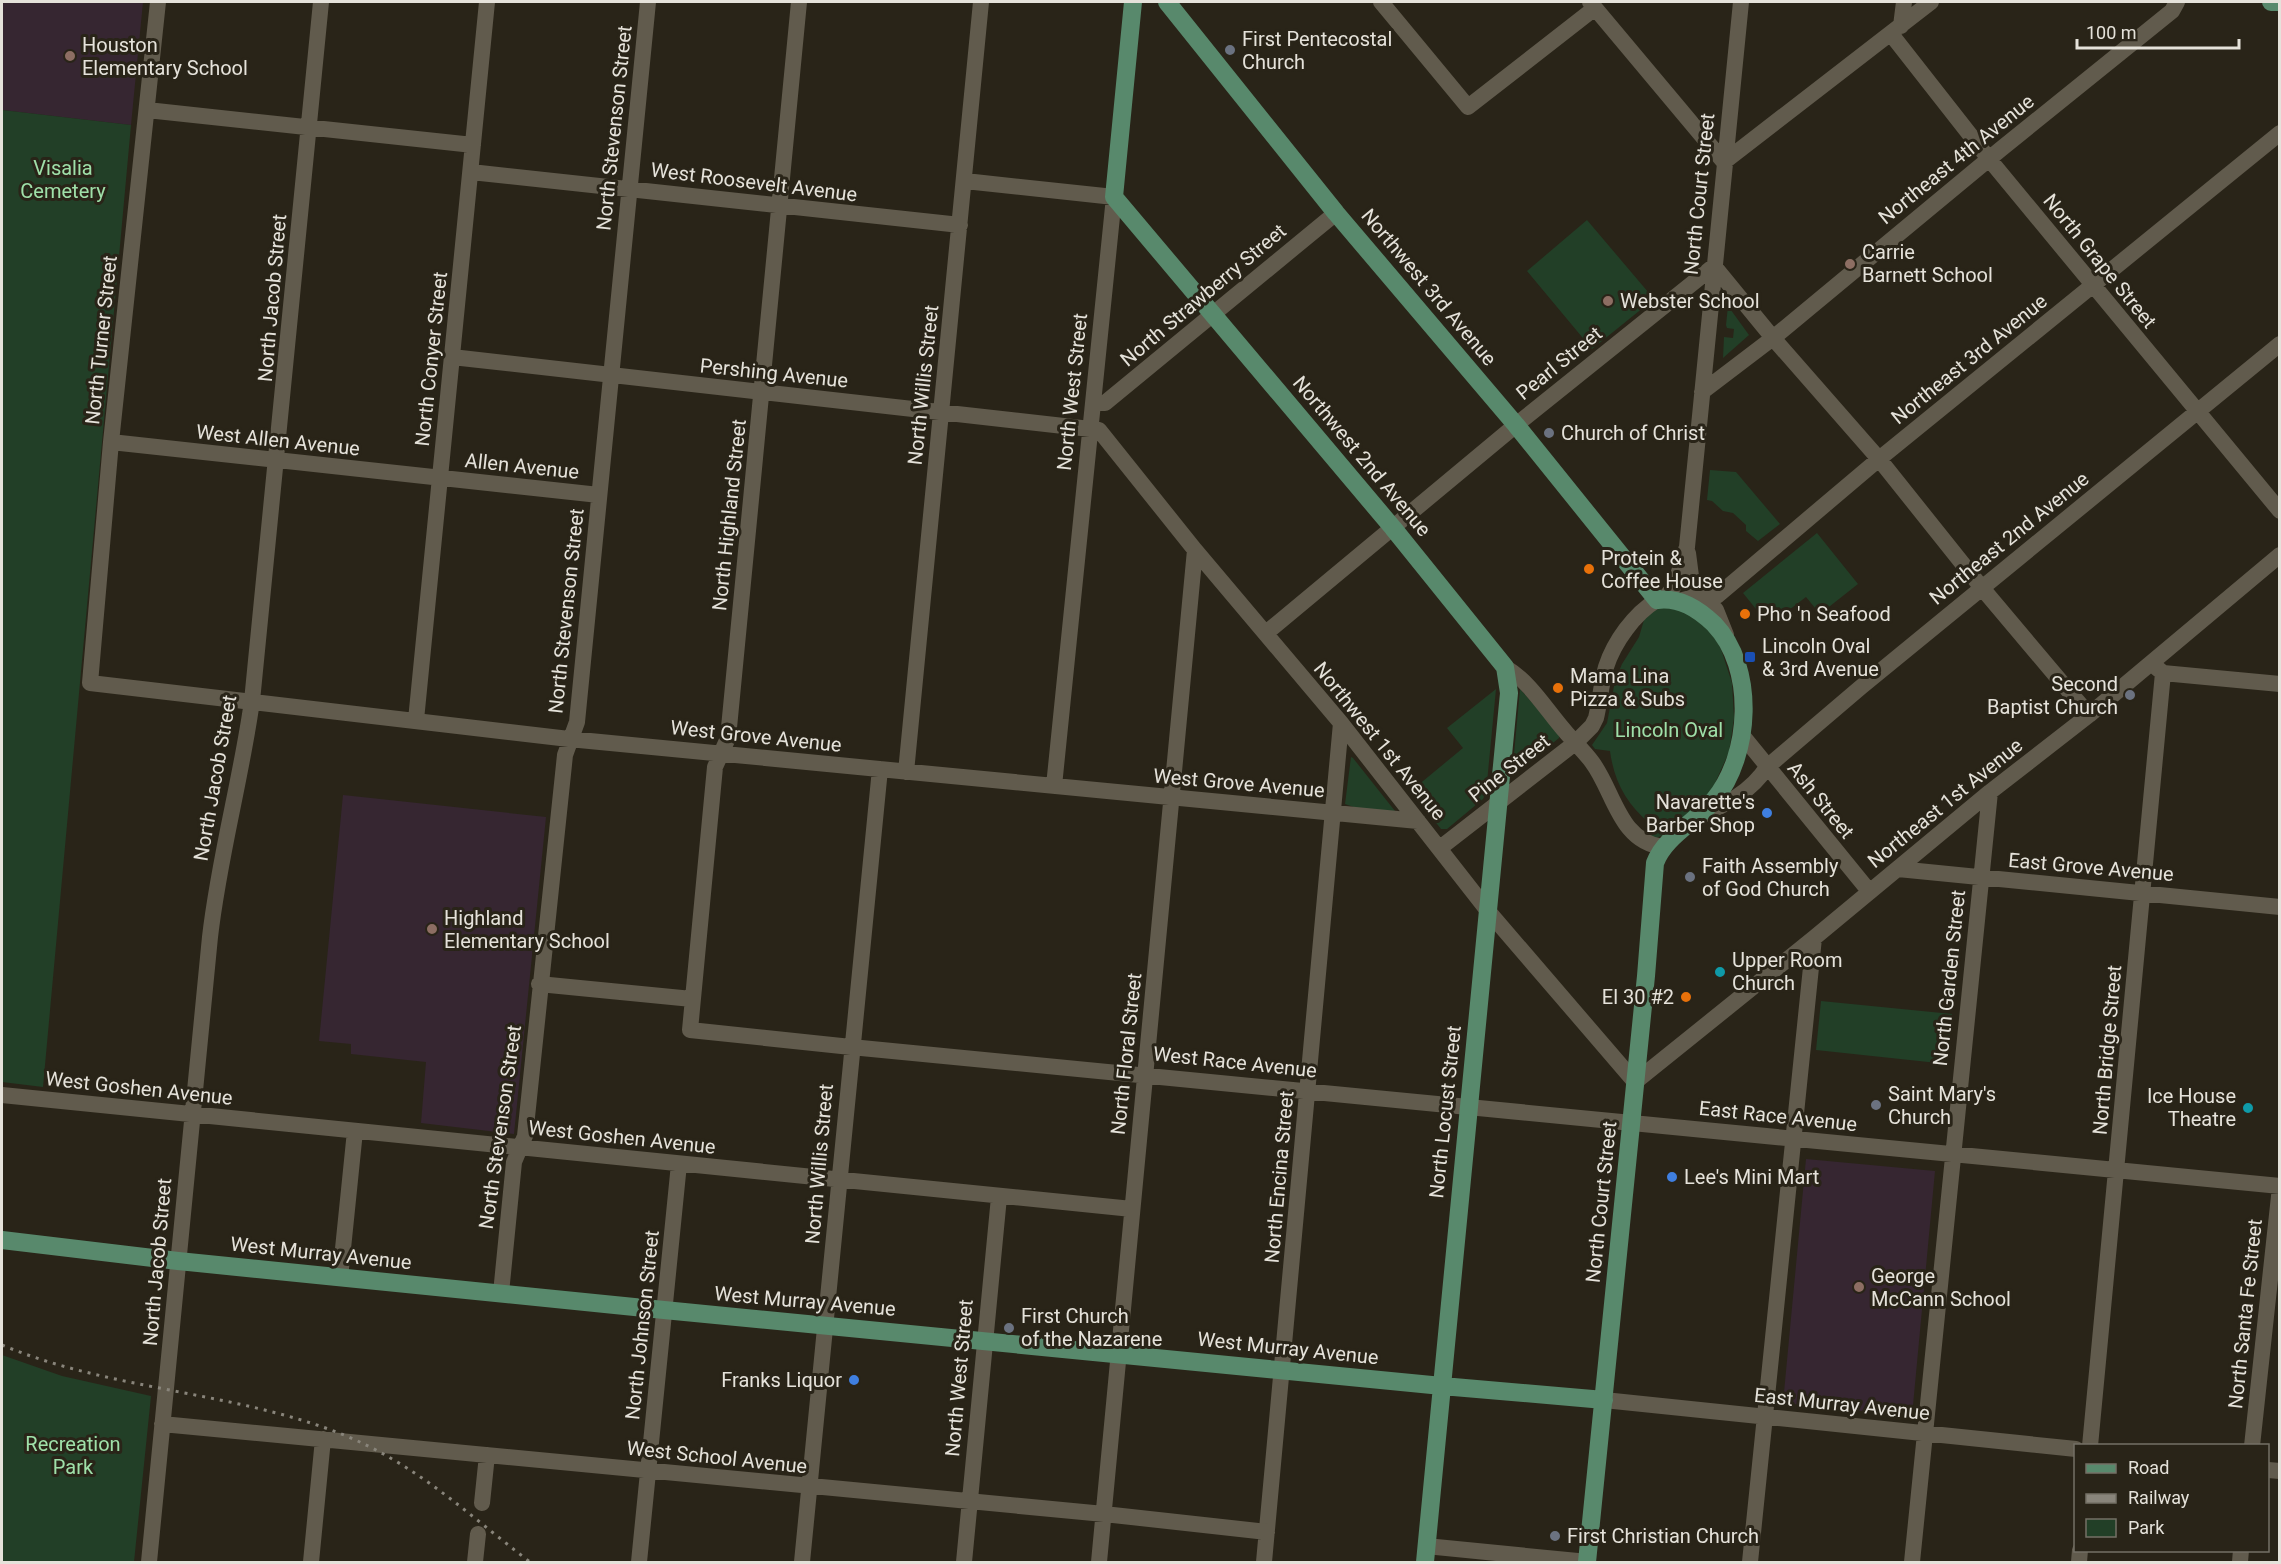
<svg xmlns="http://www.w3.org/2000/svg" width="2281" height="1564" viewBox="0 0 2281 1564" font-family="Roboto,sans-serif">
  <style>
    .education { fill: #362631 }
    .green { fill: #223f27 }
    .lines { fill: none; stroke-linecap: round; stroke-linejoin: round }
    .minor { stroke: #615b4d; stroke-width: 16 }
    .major { stroke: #58896c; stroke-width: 18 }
    .rail { stroke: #89857b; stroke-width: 3; stroke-dasharray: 3 6; stroke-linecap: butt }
    .worship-dot { fill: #6b7280; stroke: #292418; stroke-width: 2 }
    .education-dot { fill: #8d6e63; stroke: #292418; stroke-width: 2 }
    .food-dot { fill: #e8710a; stroke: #292418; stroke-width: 2 }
    .transit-dot { fill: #1a4fb4; stroke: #292418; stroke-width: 2 }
    .shop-dot { fill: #3f7fe0; stroke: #292418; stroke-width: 2 }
    .culture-dot { fill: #0f9aa8; stroke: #292418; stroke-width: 2 }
    .labels { text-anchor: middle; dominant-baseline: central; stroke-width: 6; stroke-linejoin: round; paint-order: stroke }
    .poi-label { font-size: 20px; fill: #e5e2da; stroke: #292418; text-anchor: start }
    .street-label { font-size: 20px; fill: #e5e2da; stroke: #292418 }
    .park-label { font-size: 20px; fill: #9fe0a9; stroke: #292418 }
  </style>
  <rect width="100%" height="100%" fill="#292418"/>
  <path class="education" d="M2,2H143L131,125L2,110Z
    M343,795L546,817L514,1134L421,1123L426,1062L351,1054V1044L319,1041Z
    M1806,1159L1935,1171L1912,1416L1783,1403Z"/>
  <path class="green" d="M2,110L131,125L43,1087L2,1082Z
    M1587,220L1654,299L1592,349L1527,271Z
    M1728,306L1749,335L1723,358L1724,337L1733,338L1734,329L1727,328L1726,325Z
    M1710,470L1736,472L1780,524L1758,541L1746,531V525L1733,513L1723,511L1712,501L1707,500Z
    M1817,533L1858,584L1820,614L1806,597L1785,613L1779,607L1764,619L1743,593Z
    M1667,606L1690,612L1712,633L1721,649L1732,683L1734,718L1729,752L1711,792L1670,832L1654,839L1646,835L1649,830V823C1626,803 1614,781 1610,751L1595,749L1592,745L1607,723L1615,681L1622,664L1639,637L1644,620L1658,607Z
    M1496,689L1486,793L1483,799L1447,829H1441L1411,791L1463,748L1447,728Z
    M1520,689L1559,733V738L1515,774H1511L1509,772L1511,761L1514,754Z
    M1351,757L1353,758L1395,811L1374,814L1345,804Z
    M1821,1001L1952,1014L1947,1064L1816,1050Z
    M2,1355L62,1376L151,1396L134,1562H2Z"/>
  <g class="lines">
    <path class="minor" d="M158,2L111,442L90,683L569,739L1418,821
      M799,2L728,738L715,767L690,1030L851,1047L2280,1186
      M1381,2L1468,107L1595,8
      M1590,2L1724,162L1931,2
      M1901,26L1904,2
      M1891,34L1989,159L2280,511
      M147,110L473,145
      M471,172L960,225
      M965,181L1114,197L1054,786
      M452,357L1099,430L1195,550L1341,723L1488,911L1635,1082L1814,938L1990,792L2089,715L2280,555
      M1702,392L1773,338L2001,149L2172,11L2177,2
      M1095,402L1105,403L1336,213
      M111,442L599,495
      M1688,553L1692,584L1716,610L1726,635
      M1664,599C1679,585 1679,566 1687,547L1741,2
      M1679,601L1702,595L1717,596L1879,459L2280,133
      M1266,633L1516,425L1714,266L1773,338L1879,459L1982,588L2089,715
      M1505,667C1530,682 1545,708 1564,730C1573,741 1584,751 1592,762C1614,791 1619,842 1663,847
      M2163,673L2280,684
      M416,720L487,2
      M1742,735L1869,891
      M906,772L981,2
      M1701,816C1726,804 1751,792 1767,767L1861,687L2280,344
      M1440,848L1575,743L1592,726L1596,718C1600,701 1601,684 1606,667C1614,642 1634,614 1657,600
      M1898,869L2280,907
      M539,984L692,999
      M2,1095L1132,1209
      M340,1278L355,1131
      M501,1293L514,1162L525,1136L565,755L577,722L648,2
      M1604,1400L2076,1449
      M162,1424L1104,1514L1267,1532
      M2090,1446L2163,673L2151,663
      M2252,1446L2280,1187
      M2268,1470L2280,1471
      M482,1503L487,1455
      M1426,1546L1588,1562
      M149,1562L210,937C219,857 241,780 252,701L321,2
      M311,1562L323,1439
      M475,1562L478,1534
      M639,1562L679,1164
      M802,1562L880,769
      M964,1562L999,1197
      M1099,1562L1195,550
      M1264,1562L1341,723
      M1750,1562L1814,938
      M1912,1562L1990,792
      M2079,1562L2080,1550
      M2240,1562L2241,1550"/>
    <path class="major" d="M1133,2L1114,197L1393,528L1505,667L1509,693L1425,1562
      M1167,2L1336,213L1516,425L1657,600C1680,597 1698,609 1714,624C1756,668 1751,755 1714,800C1696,822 1665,836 1655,863L1646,976L1587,1562
      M2271,2H2280
      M2,1240L178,1261L664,1310L1442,1386L1604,1400"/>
    <path class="rail" d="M2,1345C109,1390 231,1391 339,1433C417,1464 466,1513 530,1562"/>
  </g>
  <g class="worship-dot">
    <circle cx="1230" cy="50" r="6"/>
    <circle cx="1549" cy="433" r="6"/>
    <circle cx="2130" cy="695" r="6"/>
    <circle cx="1690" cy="877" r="6"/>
    <circle cx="1876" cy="1105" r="6"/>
    <circle cx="1009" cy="1328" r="6"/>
    <circle cx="1555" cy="1536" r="6"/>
  </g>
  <g class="education-dot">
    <circle cx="70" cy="56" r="6"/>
    <circle cx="1850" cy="264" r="6"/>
    <circle cx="1608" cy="301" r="6"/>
    <circle cx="432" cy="929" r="6"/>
    <circle cx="1859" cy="1287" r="6"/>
  </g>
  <g class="food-dot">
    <circle cx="1589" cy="569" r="6"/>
    <circle cx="1745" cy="614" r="6"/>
    <circle cx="1558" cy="688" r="6"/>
    <circle cx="1686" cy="997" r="6"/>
  </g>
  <rect class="transit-dot" x="1744" y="651" width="12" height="12" rx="3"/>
  <g class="shop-dot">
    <circle cx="1767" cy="813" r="6"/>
    <circle cx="1672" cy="1177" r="6"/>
    <circle cx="854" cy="1380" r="6"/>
  </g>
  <g class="culture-dot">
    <circle cx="1720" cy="972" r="6"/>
    <circle cx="2248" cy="1108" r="6"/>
  </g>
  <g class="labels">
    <g class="poi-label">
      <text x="1242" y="39">First Pentecostal<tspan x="1242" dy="23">Church</tspan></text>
      <text x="82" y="45">Houston<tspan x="82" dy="23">Elementary School</tspan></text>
      <text x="1862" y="252">Carrie<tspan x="1862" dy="23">Barnett School</tspan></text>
      <text x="1620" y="301">Webster School</text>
      <text x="1561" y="433">Church of Christ</text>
      <text x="1601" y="558">Protein &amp;<tspan x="1601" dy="23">Coffee House</tspan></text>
      <text x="1757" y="614">Pho 'n Seafood</text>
      <text x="1762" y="646">Lincoln Oval<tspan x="1762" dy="23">&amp; 3rd Avenue</tspan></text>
      <text x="1570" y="676">Mama Lina<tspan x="1570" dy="23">Pizza &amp; Subs</tspan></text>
      <text x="2118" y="684" text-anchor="end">Second<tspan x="2118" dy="23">Baptist Church</tspan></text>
      <text x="1755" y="802" text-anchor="end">Navarette's<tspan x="1755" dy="23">Barber Shop</tspan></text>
      <text x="1702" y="866">Faith Assembly<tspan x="1702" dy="23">of God Church</tspan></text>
      <text x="444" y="918">Highland<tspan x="444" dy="23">Elementary School</tspan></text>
      <text x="1732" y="960">Upper Room<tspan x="1732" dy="23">Church</tspan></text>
      <text x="1674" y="997" text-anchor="end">El 30 #2</text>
      <text x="1888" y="1094">Saint Mary's<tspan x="1888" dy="23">Church</tspan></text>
      <text x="2236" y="1096" text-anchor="end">Ice House<tspan x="2236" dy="23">Theatre</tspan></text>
      <text x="1684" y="1177">Lee's Mini Mart</text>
      <text x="1871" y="1276">George<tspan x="1871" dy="23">McCann School</tspan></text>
      <text x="1021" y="1316">First Church<tspan x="1021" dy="23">of the Nazarene</tspan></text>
      <text x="842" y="1380" text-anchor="end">Franks Liquor</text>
      <text x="1567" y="1536">First Christian Church</text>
    </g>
    <g class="street-label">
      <text transform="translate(614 128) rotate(-84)">North Stevenson Street</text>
      <text transform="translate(1956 159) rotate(-39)">Northeast 4th Avenue</text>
      <text transform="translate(754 182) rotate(7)">West Roosevelt Avenue</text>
      <text transform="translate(1699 194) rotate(-84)">North Court Street</text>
      <text transform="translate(2100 261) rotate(51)">North Grape Street</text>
      <text transform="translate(1429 287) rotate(50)">Northwest 3rd Avenue</text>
      <text transform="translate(1203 295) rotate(-40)">North Strawberry Street</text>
      <text transform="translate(272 298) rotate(-85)">North Jacob Street</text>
      <text transform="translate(101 340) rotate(-84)">North Turner Street</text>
      <text transform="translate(431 359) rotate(-84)">North Conyer Street</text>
      <text transform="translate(1969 359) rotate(-39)">Northeast 3rd Avenue</text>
      <text transform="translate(1559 363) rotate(-39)">Pearl Street</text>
      <text transform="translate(774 373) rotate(6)">Pershing Avenue</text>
      <text transform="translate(923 385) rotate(-84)">North Willis Street</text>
      <text transform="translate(1072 392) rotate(-84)">North West Street</text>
      <text transform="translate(278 440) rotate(6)">West Allen Avenue</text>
      <text transform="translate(1362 456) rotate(50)">Northwest 2nd Avenue</text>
      <text transform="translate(522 466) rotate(6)">Allen Avenue</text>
      <text transform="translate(729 515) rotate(-84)">North Highland Street</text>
      <text transform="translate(2009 538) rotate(-39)">Northeast 2nd Avenue</text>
      <text transform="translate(566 611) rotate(-84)">North Stevenson Street</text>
      <text transform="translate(756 736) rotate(6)">West Grove Avenue</text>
      <text transform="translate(1380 741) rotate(51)">Northwest 1st Avenue</text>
      <text transform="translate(1509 768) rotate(-38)">Pine Street</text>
      <text transform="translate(215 778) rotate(-80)">North Jacob Street</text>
      <text transform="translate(1239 783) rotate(5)">West Grove Avenue</text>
      <text transform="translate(1821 800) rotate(51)">Ash Street</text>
      <text transform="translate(1945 803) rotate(-39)">Northeast 1st Avenue</text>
      <text transform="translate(2091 867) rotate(5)">East Grove Avenue</text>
      <text transform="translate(1949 978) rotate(-84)">North Garden Street</text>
      <text transform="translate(2107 1050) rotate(-85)">North Bridge Street</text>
      <text transform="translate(1126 1054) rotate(-84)">North Floral Street</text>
      <text transform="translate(1235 1062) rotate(6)">West Race Avenue</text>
      <text transform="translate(139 1088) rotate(6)">West Goshen Avenue</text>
      <text transform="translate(1445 1112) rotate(-84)">North Locust Street</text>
      <text transform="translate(1778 1116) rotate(6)">East Race Avenue</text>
      <text transform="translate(500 1127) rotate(-82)">North Stevenson Street</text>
      <text transform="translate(622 1137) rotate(6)">West Goshen Avenue</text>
      <text transform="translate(819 1164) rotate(-85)">North Willis Street</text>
      <text transform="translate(1279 1177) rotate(-85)">North Encina Street</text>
      <text transform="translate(1601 1202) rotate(-84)">North Court Street</text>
      <text transform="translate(321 1253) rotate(6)">West Murray Avenue</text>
      <text transform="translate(157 1262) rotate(-85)">North Jacob Street</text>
      <text transform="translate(805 1301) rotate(5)">West Murray Avenue</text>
      <text transform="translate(2245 1314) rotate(-84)">North Santa Fe Street</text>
      <text transform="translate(642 1325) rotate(-84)">North Johnson Street</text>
      <text transform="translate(1288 1348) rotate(6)">West Murray Avenue</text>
      <text transform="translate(959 1378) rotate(-85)">North West Street</text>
      <text transform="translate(1842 1404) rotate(6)">East Murray Avenue</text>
      <text transform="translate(717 1457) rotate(6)">West School Avenue</text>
    </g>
    <g class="park-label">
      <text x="63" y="168">Visalia<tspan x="63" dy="23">Cemetery</tspan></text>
      <text x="1669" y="730">Lincoln Oval</text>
      <text x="73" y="1444">Recreation<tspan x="73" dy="23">Park</tspan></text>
    </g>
  </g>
  <rect width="2281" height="1564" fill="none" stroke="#e5e2da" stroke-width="6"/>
  <rect x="2074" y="1444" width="195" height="108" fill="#292418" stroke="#747066" stroke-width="1.5"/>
  <rect x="2086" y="1464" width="30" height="9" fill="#58896c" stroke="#747066" stroke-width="1.5"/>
  <text x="2128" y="1474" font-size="18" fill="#e5e2da">Road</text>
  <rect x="2086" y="1494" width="30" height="9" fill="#89857b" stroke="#747066" stroke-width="1.5"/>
  <text x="2128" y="1504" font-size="18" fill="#e5e2da">Railway</text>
  <rect x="2086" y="1519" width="30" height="18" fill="#223f27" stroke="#747066" stroke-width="1.5"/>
  <text x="2128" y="1534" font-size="18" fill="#e5e2da">Park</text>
  <path d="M2077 39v9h162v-9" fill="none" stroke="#e5e2da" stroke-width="3"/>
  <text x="2086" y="39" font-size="18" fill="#e5e2da" stroke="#292418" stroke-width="4.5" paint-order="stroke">100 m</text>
</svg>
